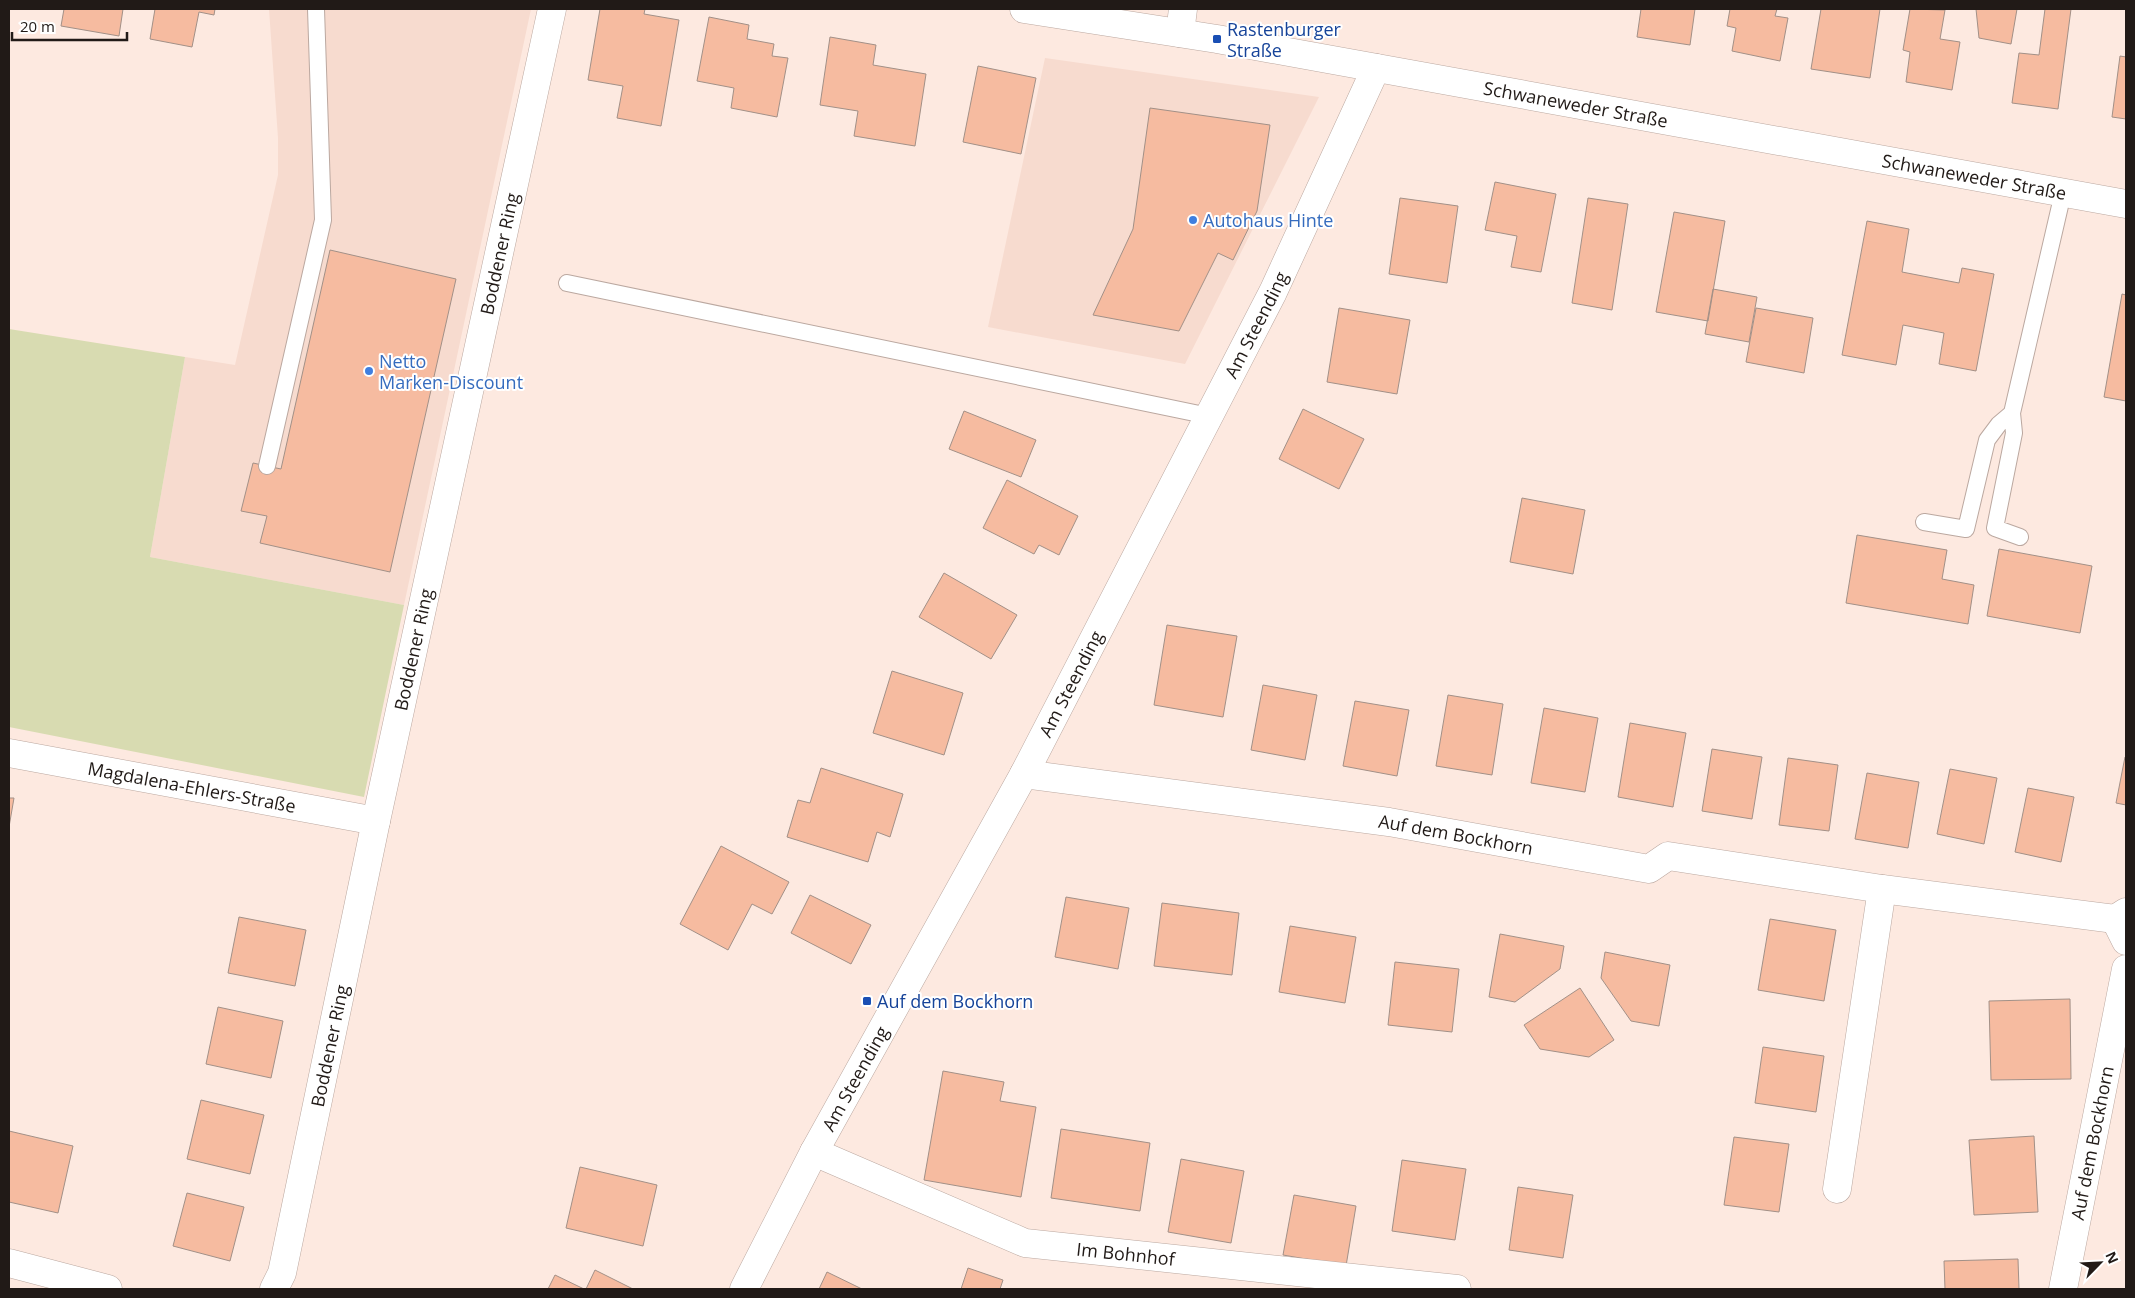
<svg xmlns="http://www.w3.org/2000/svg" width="2135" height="1298" viewBox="0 0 2135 1298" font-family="'Open Sans',sans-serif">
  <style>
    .built { fill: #f7dbcf }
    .green { fill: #d8dbb1 }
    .building { fill: #f6bba0; stroke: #a29087 }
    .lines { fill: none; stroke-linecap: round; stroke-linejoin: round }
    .lane-casing { stroke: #bba8a0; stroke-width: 18 }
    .street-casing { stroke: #bba8a0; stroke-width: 29 }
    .secondary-casing { stroke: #bba8a0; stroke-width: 29 }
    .lane { stroke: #fff; stroke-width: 16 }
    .street { stroke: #fff; stroke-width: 28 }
    .secondary { stroke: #fff; stroke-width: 28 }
    .transit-dot { fill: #1a4fb4; stroke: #fff; stroke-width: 2 }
    .shop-dot { fill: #3f7fe0; stroke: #fff; stroke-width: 2 }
    .labels { text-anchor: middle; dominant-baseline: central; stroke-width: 4; stroke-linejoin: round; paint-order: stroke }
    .transit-label { font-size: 18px; fill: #164399; stroke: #fff; text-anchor: start }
    .street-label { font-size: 18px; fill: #211a17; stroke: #fff }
    .shop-label { font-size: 18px; fill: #366cbe; stroke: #fff; text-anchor: start }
  </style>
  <rect width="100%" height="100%" fill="#fde9e0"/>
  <path class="built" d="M269,9H531L404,605L150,557L185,357L235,365L278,175V138Z
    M1045,58L1319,97L1185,364L988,327Z"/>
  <path class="green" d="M9,329L185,357L150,557L404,605L364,797L9,727Z"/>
  <path class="building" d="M64,9H123L119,36L61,26Z
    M155,9H215L214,15L199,12L192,47L150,39Z
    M600,9H645L644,14L679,20L661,126L617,118L623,86L588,80Z
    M1641,9H1695L1690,45L1637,37Z
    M1730,9H1777L1775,16L1788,18L1780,61L1732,51L1736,28L1727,26Z
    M1821,9H1880L1870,78L1811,69Z
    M1910,9L1945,10L1940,39L1960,42L1952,90L1906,82L1910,52L1903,50Z
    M1976,9H2017L2011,44L1979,38Z
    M2045,9H2071L2058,109L2012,103L2019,53L2039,55Z
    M709,17L749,25L747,39L774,44L772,56L788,58L777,117L731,108L734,88L697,81Z
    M830,37L876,45L873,65L926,74L915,146L854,136L858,111L820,105Z
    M2120,56L2126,57V119L2112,117Z
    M978,66L1036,78L1021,154L963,142Z
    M1150,108L1270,125L1257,211L1233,260L1218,253L1179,331L1093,315L1133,229Z
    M1495,182L1556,194L1541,272L1511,267L1517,236L1485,230Z
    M1400,198L1458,206L1447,283L1389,274Z
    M1588,198L1628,204L1612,310L1572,303Z
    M1674,212L1725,221L1708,321L1656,312Z
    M1867,221L1909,229L1902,272L1959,283L1962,268L1994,274L1976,371L1939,364L1944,333L1903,325L1896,365L1842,355Z
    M330,250L456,279L390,572L260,543L267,516L241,511L253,463L281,469Z
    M1713,289L1757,297L1749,342L1705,334Z
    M2122,294L2126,295V401L2104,397Z
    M1339,308L1410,320L1397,394L1327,382Z
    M1756,308L1813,318L1804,373L1746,362Z
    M1303,409L1364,439L1339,489L1279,459Z
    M964,411L1036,440L1021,477L949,449Z
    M1007,480L1078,516L1059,555L1039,545L1034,554L983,528Z
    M1522,498L1585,510L1573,574L1510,562Z
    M1857,535L1947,550L1942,579L1974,585L1968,624L1846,603Z
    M1999,549L2092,566L2080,633L1987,616Z
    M944,573L1017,615L991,659L919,617Z
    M1167,625L1237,636L1223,717L1154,705Z
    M892,671L963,693L944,755L873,733Z
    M1263,685L1317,695L1305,760L1251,750Z
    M1448,695L1503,704L1492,775L1436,766Z
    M1355,701L1409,710L1397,776L1343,766Z
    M1544,708L1598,718L1585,792L1531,783Z
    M1630,723L1686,733L1673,807L1618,797Z
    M1712,749L1762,757L1752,819L1702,811Z
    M2125,757H2126V805L2116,803Z
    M1788,758L1838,765L1829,831L1779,825Z
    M821,768L903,794L890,837L877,832L868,862L787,837L798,800L810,803Z
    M1950,769L1997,778L1984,844L1937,834Z
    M1867,773L1919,782L1908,848L1855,839Z
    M2028,788L2074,797L2061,862L2015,852Z
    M9,798H14L9,827Z
    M721,846L789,882L772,914L752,904L728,950L680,924Z
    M810,895L871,925L851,964L791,933Z
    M1066,897L1129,908L1118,969L1055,957Z
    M1162,903L1239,913L1232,975L1154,966Z
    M239,917L306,930L295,986L228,973Z
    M1770,919L1836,930L1824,1001L1758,990Z
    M1290,926L1356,937L1345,1003L1279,992Z
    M1500,934L1564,946L1560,969L1515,1002L1489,997Z
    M1605,952L1670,965L1659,1026L1631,1021L1601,978Z
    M1395,962L1459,969L1452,1032L1388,1025Z
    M1580,988L1614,1040L1589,1057L1540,1049L1524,1025Z
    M2070,999L2071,1079L1991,1080L1989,1001Z
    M218,1007L283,1021L271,1078L206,1064Z
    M1763,1047L1824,1056L1816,1112L1755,1103Z
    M943,1071L1004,1082L1000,1101L1036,1107L1021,1197L924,1180Z
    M201,1100L264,1115L250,1174L187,1159Z
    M1061,1129L1150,1143L1140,1211L1051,1198Z
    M9,1131L73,1146L58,1213L9,1202Z
    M2034,1136L2038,1212L1974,1215L1969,1140Z
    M1734,1137L1789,1144L1779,1212L1724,1205Z
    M1181,1159L1244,1171L1231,1243L1168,1232Z
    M1402,1160L1466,1169L1455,1240L1392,1231Z
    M580,1167L657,1185L643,1246L566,1228Z
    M1518,1187L1573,1195L1563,1258L1509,1250Z
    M187,1193L244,1207L230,1261L173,1246Z
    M1294,1195L1356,1206L1346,1266L1283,1255Z
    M2018,1259L2019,1289H1945L1944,1261Z
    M968,1268L1003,1280L1000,1289H961Z
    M595,1270L633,1289H586Z
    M827,1272L862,1289H819Z
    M555,1275L584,1289H548Z"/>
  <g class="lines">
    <defs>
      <path id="lane" d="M567,283L1209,416
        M267,466L323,220L316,9
        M1924,522L1966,529L1987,440L1999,424L2012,413
        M2020,537L1995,528L2014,433L2012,413L2063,193"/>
      <g id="street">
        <path d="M1180,33L1183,9"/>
        <path id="s1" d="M9,753L376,821"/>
        <path id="s2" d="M1024,774L1389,822L1649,869L1668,856L1882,889L2115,919"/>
        <path d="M2126,912L2115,919L2126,941"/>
        <path id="s3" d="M814,1152L1025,1243L1457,1289"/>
        <path d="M1837,1189L1882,889"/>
        <path d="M9,1263L108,1289"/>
        <path id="s4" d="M274,1289L282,1273L376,821L552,9"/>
        <path id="s5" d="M2063,1289L2126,969"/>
      </g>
      <g id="secondary">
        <path id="s6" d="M1024,9L1217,39L2126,204"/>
        <path id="s7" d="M744,1289L814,1152L1024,774L1273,292L1376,68"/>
      </g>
    </defs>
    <use href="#lane" class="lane-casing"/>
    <use href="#street" class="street-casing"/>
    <use href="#secondary" class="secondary-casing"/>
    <use href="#lane" class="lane"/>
    <use href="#street" class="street"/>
    <use href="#secondary" class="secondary"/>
  </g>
  <g class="transit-dot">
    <rect x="1212" y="34" width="10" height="10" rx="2.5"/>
    <rect x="862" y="996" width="10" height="10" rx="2.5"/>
  </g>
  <g class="shop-dot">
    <circle cx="1193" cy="220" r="5"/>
    <circle cx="369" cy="371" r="5"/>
  </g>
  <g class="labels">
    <g class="transit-label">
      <text x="1227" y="29">Rastenburger<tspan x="1227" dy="21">Straße</tspan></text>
      <text x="877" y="1001">Auf dem Bockhorn</text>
    </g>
    <g class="street-label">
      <text stroke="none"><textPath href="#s6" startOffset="560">Schwaneweder Straße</textPath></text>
      <text stroke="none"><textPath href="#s6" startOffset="965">Schwaneweder Straße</textPath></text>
      <text stroke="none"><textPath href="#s4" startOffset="1060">Boddener Ring</textPath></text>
      <text stroke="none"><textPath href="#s7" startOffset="1092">Am Steending</textPath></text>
      <text stroke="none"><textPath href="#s4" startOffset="655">Boddener Ring</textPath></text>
      <text stroke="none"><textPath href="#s7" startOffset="688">Am Steending</textPath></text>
      <text stroke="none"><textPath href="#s1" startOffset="186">Magdalena-Ehlers-Straße</textPath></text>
      <text stroke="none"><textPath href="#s2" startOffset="436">Auf dem Bockhorn</textPath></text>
      <text stroke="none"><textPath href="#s4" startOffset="250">Boddener Ring</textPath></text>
      <text stroke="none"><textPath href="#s7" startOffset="238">Am Steending</textPath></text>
      <text stroke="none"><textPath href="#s5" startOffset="149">Auf dem Bockhorn</textPath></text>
      <text stroke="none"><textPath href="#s3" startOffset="331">Im Bohnhof</textPath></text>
    </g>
    <g class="shop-label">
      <text x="1203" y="220">Autohaus Hinte</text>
      <text x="379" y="361">Netto<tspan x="379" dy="21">Marken-Discount</tspan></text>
    </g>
  </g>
  <rect width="2135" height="1298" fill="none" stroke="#211a17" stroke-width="20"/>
  <g transform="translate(2100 1263) rotate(66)" stroke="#ffffff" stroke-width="4" paint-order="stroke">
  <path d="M0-4L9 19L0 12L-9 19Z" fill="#211a17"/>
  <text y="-8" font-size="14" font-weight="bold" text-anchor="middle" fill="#211a17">N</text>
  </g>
  <path d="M12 32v8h115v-8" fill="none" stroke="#211a17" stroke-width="2.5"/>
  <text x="20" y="32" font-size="15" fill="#211a17" stroke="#ffffff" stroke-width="4" paint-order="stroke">20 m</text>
</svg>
